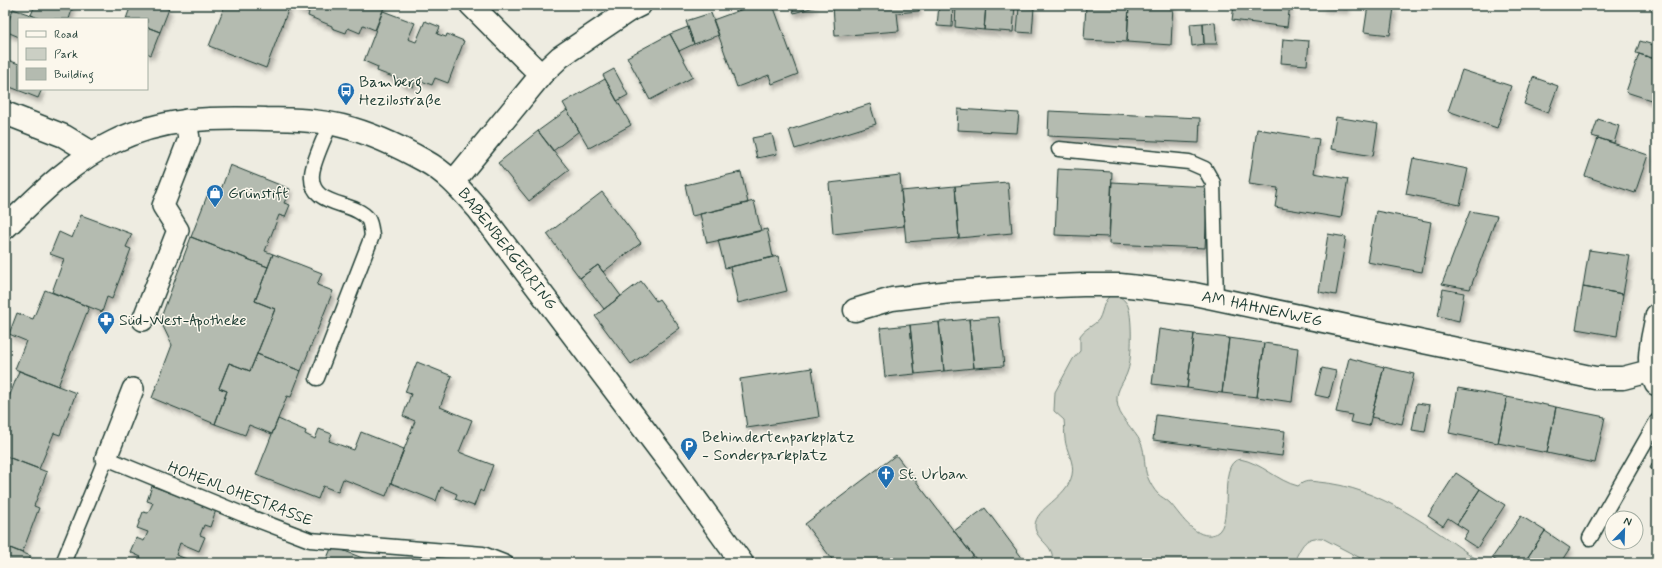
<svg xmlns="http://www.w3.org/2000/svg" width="1662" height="568" viewBox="0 0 1662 568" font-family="Mynerve,sans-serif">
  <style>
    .green { fill: #cbcfc4; stroke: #75867c }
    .building { fill: #b4bbb0; stroke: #1f3d34; filter: url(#shadow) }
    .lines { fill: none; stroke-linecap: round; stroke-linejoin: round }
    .service-casing { stroke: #1f3d34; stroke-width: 17 }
    .pedestrian-casing { stroke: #1f3d34; stroke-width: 24 }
    .minor-casing { stroke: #1f3d34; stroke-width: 25 }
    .service { stroke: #fbf7ec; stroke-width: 14 }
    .pedestrian { stroke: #fbf7ec; stroke-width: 21 }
    .minor { stroke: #fbf7ec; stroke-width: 22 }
    .labels { text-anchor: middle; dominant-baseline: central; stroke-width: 3; stroke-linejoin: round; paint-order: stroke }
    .poi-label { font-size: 16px; fill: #1f3d34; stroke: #fbf7ec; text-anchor: start }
    .street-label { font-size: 16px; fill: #1f3d34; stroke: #fbf7ec }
  </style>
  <defs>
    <filter id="shadow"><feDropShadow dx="2.5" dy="4.5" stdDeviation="2" flood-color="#0004"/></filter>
  </defs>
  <rect width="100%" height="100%" fill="#eeece1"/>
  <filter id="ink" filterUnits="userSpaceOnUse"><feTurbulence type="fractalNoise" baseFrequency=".025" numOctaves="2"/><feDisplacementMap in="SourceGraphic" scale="8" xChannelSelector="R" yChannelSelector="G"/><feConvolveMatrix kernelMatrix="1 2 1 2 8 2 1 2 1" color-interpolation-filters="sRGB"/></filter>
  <g filter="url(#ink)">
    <path class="green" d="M1116,294C1120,297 1125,300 1127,304C1133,313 1132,359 1128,370C1125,381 1116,389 1117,401C1118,418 1134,428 1141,443C1146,454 1143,467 1148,478C1150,483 1154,490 1158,494C1161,497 1166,499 1170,503C1180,514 1193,537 1211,535C1239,532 1214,463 1240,459C1262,463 1277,481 1298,486C1305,480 1310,481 1318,482C1381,487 1431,528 1482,563H1370L1322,538C1303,536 1301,549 1293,563H1051C1058,546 1035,541 1035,526C1035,508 1067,498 1072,475C1075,462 1066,451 1065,439C1064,432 1065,427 1064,420L1054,411L1055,392L1073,359L1080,351V336C1085,328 1094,326 1099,319C1104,310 1103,295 1116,294Z"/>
    <path class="building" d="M35,5H68L73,7L69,19H40L31,15Z
      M131,5H159L169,9L160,32L147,27V19H126Z
      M225,5H290L266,68L209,46Z
      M294,5H385L375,30L363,25L360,33L348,28L346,33L332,28V26L308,16L309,12L294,6Z
      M754,5H773L798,74L772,84L769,75L737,87L713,20Z
      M791,5H814V7L794,13Z
      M833,5H918L919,11L897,13L899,31L835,36Z
      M939,5H953L952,27L937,26Z
      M956,5H986L984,30L955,27Z
      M986,5H1015L1013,32L984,30Z
      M1086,5H1129L1127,42L1084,40Z
      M1129,5H1173L1171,45L1127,42Z
      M1234,5H1290L1287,27L1232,20Z
      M1322,5H1347V9L1322,7Z
      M1368,5L1394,8L1390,35L1364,32Z
      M1019,7L1034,8L1032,33L1017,32Z
      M13,9L31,15L40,19H19V37L5,31Z
      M383,11L415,23L408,39L416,42L425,21L440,27L437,34L446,37L447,34L464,41L448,83L435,78L432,85L416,79L413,87L400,82L401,80L377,71L378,67L364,61Z
      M711,13L719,35L694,44L686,21Z
      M1215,22L1217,44H1204L1203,23Z
      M1203,23L1204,44L1192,46L1190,24Z
      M147,27L160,32L151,55L147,53Z
      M688,27L694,44L679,51L670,34Z
      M670,34L693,77L650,100L627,57Z
      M1283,39L1309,41L1307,65L1281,63Z
      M1640,41L1657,46L1656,59L1636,53Z
      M1639,54L1657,60V102L1626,92Z
      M5,59L19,64V89H42L38,98L5,85Z
      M614,69L628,95L617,101L603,75Z
      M1462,70L1511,86L1497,128L1448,111Z
      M1533,77L1558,86L1548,113L1524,104Z
      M605,79L631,125L589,148L563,103Z
      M870,104L876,124L795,149L789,130Z
      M958,109L1019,113L1017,133L957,130Z
      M567,110L579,131L553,151L538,131Z
      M1049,111L1200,118L1199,143L1048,136Z
      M1336,117L1378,124L1373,156L1331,149Z
      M1598,119L1619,126L1614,143L1592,136Z
      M1257,129L1319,139L1314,173L1348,179L1341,218L1275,207L1278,188L1249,184Z
      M538,131L569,170L529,201L498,163Z
      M772,134L777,154L757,158L752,138Z
      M1598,138L1648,155L1635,193L1585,176Z
      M1413,158L1468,169L1460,205L1406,194Z
      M230,165L290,189L284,203L290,205L285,217L279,215L265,251L273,254L268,267L191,237L209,191L219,195Z
      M1058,169L1112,172L1109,237L1055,235Z
      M741,172L748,203L692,216L685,185Z
      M900,175L904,226L833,234L829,183Z
      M1008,182L1012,233L959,238L955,186Z
      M1112,182L1208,187L1205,248L1109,244Z
      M955,186L959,238L906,242L901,191Z
      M602,192L641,243L603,272L598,265L580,278L547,234Z
      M754,201L761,231L707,243L700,214Z
      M1376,211L1431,222L1422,272L1367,262Z
      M1470,211L1497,216L1470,289L1442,284Z
      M81,215L132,234L126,247L131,249L112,299L107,297L102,312L52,292L64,259L50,254L59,232L72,238Z
      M767,229L773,257L725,268L718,240Z
      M1328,234L1346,237L1336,295L1319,292Z
      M191,237L268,267L255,301L275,309L250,371L229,363L219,388L227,391L215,424L152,398L172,345L160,320Z
      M1589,250L1630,256L1623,294L1583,287Z
      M273,254L322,273L317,285L333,291L301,371L257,354L275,309L255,301Z
      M778,256L787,291L738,303L730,267Z
      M598,265L621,296L604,309L580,278Z
      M641,281L656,301L659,299L680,328L631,364L595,316Z
      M1583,287L1623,294L1617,336L1576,329Z
      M1443,289L1464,293L1459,321L1438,316Z
      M45,290L89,307L58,386L15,369L26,341L9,334L17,313L33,319Z
      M999,317L1004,366L974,368L969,319Z
      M969,319L974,368L944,371L939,322Z
      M939,322L944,371L915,374L910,325Z
      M910,325L915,374L885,377L880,328Z
      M1159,329L1194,334L1187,388L1152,384Z
      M1194,334L1229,338L1222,393L1187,388Z
      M1229,338L1264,343L1257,397L1222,393Z
      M1264,343L1298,348L1292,402L1257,397Z
      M257,354L301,371L291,397L287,396L272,434L249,425L245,435L215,424L227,391L219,388L229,363L250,371Z
      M1349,358L1384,367L1369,426L1350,422L1352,415L1336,412Z
      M417,362L452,376L440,407L472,420L459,452L493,465L483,492L480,490L474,506L455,499L457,494L441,487L436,501L391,483L415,421L403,416L411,394L405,392Z
      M1384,367L1414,374L1402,424L1371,417Z
      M812,368L819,417L747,428L740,379Z
      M1322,368L1336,371L1329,398L1315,395Z
      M19,371L76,393L60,435L54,433L39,469L5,456V408Z
      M1458,388L1507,397L1498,443L1449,433Z
      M1507,397L1556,407L1547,453L1498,443Z
      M1417,403L1430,405L1425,432L1412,430Z
      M1556,407L1605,417L1595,463L1547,453Z
      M1156,415L1285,431L1282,456L1153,440Z
      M278,419L306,431L305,434L315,439L319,429L332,434L329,441L354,450L361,432L404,449L386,496L343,479L338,492L323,486L318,499L256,475Z
      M896,455L973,556L964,563H835L805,524Z
      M1657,455V472L1650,468Z
      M5,456L47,472L34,506L39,508L22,553L5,546Z
      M1456,473L1480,489L1457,524L1448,518L1443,526L1428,516Z
      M152,486L216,510L210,527L204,525L200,535L205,537L199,551L180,543L176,555L189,560L188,563H139L141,557L130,552L136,538L144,541L148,532L137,528L143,512L148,513L153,503L147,501Z
      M1480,489L1505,505L1477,548L1463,539L1468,531L1457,524Z
      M985,508L1026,563H979L954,531Z
      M1521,516L1545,531L1524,563H1516L1513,560L1511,563H1500L1492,558Z
      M1545,531L1570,548L1560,563H1524Z
      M5,546L31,556L28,563H5Z
      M332,546L375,563H325Z"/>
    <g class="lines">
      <defs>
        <path id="service" d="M1059,149L1189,162L1205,169L1213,183L1216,299
          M317,378L372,236C371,230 371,224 368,219C354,200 309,208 312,174C313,161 325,137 330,124
          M1590,538L1657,421
          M63,563L106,458L242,514L310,540L483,554L506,563"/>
        <path id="pedestrian" d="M143,320L178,230L163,206L189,139L186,120
          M106,458L133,389"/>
        <path id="minor" d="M471,5L541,75
          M5,113L64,136L92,153
          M454,181L541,75L560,57L628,11L640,5
          M5,228C38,196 71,162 113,142C162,118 213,117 266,119C290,119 318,120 342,126C370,133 400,147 425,161C447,173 462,191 478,209L674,469L742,563
          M855,310L892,299L950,292L1029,287L1083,285H1120L1148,288L1194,294L1595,378H1623L1650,371
          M1656,384C1644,362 1653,338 1657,315"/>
      </defs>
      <use href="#service" class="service-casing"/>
      <use href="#pedestrian" class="pedestrian-casing"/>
      <use href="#minor" class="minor-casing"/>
      <use href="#service" class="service"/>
      <use href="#pedestrian" class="pedestrian"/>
      <use href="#minor" class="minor"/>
    </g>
  </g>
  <defs>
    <symbol id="bus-pin" viewBox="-11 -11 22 30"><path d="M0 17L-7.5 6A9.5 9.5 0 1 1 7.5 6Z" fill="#1f6fb2" stroke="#fbf7ec"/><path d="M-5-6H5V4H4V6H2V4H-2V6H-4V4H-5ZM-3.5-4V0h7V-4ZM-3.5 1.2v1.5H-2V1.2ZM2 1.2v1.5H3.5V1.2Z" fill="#fff"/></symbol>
    <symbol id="shop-pin" viewBox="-11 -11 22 30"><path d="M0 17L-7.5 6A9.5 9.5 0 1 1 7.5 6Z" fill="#1f6fb2" stroke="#fbf7ec"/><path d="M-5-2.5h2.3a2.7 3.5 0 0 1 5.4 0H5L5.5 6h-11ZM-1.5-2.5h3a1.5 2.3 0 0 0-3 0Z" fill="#fff"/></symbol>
    <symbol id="pharmacy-pin" viewBox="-11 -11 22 30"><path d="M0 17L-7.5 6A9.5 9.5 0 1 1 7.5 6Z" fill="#1f6fb2" stroke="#fbf7ec"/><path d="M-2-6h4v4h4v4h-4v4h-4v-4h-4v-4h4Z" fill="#fff"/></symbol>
    <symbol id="parking-pin" viewBox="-11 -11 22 30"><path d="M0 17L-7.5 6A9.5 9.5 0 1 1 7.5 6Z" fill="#1f6fb2" stroke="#fbf7ec"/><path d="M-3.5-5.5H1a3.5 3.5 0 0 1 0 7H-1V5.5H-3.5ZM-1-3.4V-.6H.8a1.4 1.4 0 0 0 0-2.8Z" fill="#fff"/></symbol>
    <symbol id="church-pin" viewBox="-11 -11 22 30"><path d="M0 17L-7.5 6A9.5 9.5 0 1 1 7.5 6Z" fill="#1f6fb2" stroke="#fbf7ec"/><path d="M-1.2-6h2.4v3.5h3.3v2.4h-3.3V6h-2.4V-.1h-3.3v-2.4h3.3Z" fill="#fff"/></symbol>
  </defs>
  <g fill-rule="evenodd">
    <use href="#bus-pin" x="336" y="81" width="20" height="27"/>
    <use href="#shop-pin" x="205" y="183" width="20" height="27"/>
    <use href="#pharmacy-pin" x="96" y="310" width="20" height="27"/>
    <use href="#parking-pin" x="679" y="436" width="20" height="27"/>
    <use href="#church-pin" x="876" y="464" width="20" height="27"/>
  </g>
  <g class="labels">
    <g class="poi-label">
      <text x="359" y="82">Bamberg<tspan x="359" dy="18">Hezilostraße</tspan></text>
      <text x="228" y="193">Grünstift</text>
      <text x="119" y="320">Süd-West-Apotheke</text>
      <text x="702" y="437">Behindertenparkplatz<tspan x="702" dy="18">- Sonderparkplatz</tspan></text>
      <text x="899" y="474">St. Urban</text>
    </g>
    <g class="street-label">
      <text transform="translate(507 249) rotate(52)">BABENBERGERRING</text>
      <text transform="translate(1262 309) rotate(12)">AM HAHNENWEG</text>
      <text transform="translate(240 494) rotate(21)">HOHENLOHESTRASSE</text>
    </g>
  </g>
  <rect width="1662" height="568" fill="none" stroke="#fbf7ec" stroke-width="20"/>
  <rect x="10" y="10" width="1642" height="548" fill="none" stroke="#1f3d34" stroke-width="1.5" filter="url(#ink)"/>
  <rect x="18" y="18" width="130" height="72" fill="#fbf7ec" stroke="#a3ada2"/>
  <rect x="26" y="31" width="20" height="6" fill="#fbf7ec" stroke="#a3ada2"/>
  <text x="54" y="38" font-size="12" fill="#1f3d34">Road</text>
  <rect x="26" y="48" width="20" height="12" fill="#cbcfc4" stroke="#a3ada2"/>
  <text x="54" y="58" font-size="12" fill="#1f3d34">Park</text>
  <rect x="26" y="68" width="20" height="12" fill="#b4bbb0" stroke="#a3ada2"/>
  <text x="54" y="78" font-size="12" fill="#1f3d34">Building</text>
  <g transform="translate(1624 530) rotate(23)"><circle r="19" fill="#fbf7ec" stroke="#a3ada2"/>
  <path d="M0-3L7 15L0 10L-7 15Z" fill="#1f6fb2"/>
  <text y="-6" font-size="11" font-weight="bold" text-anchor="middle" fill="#1f3d34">N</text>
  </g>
</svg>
